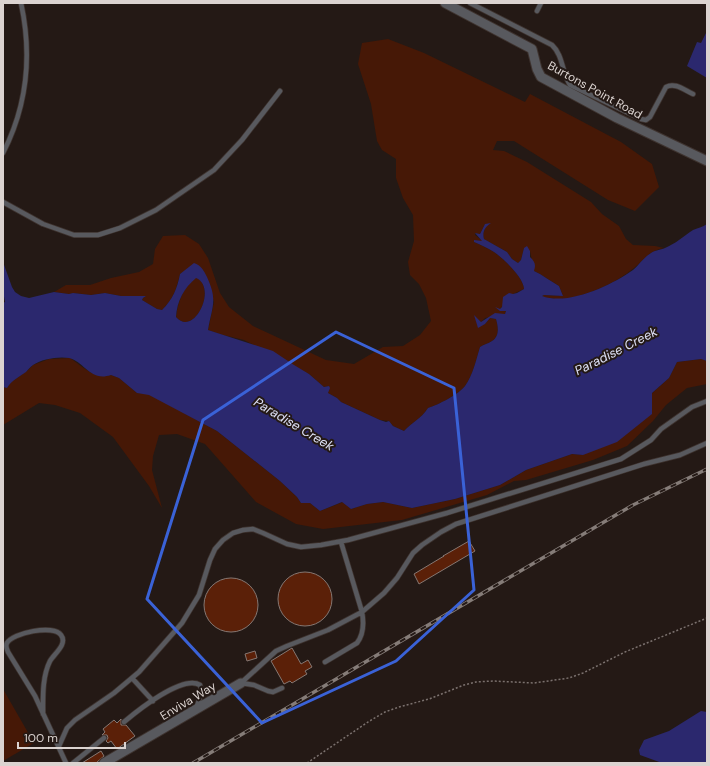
<svg xmlns="http://www.w3.org/2000/svg" width="710" height="766" viewBox="0 0 710 766" font-family="'DM Sans',sans-serif">
  <style>
    .green { fill: #461806 }
    .water { fill: #2b286e; fill-rule: evenodd }
    .building { fill: #5b2008; stroke: #857772 }
    .lines { fill: none; stroke-linecap: round; stroke-linejoin: round }
    .service-casing { stroke: #3e332f; stroke-width: 6 }
    .minor-casing { stroke: #3e332f; stroke-width: 11 }
    .path { stroke: #7b716e; stroke-width: 1.5; stroke-dasharray: 2 2; stroke-linecap: butt }
    .service { stroke: #58595e; stroke-width: 4.5 }
    .minor { stroke: #58595e; stroke-width: 9 }
    .rail-casing { stroke: #857c78; stroke-width: 3.5 }
    .rail { stroke: #241915; stroke-width: 2; stroke-dasharray: 6; stroke-linecap: butt }
    .marked { fill: none; stroke: #3a62d7; stroke-width: 3; stroke-linejoin: round }
    .labels { text-anchor: middle; dominant-baseline: central; stroke-width: 4; stroke-linejoin: round; paint-order: stroke }
    .street-label { font-size: 12px; fill: #dbd3d0; stroke: #241915 }
    .water-label { font-size: 13px; font-style: italic; fill: #dde0f6; stroke: #241915 }
  </style>
  <rect width="100%" height="100%" fill="#241915"/>
  <path class="green" d="M388,39L424,53L525,102L530,94L621,142L652,164L659,187L635,211L608,200L514,141H497L493,150L504,151L527,162L591,202L602,214L619,226L626,239L633,245L655,246L664,248C650,250 644,260 634,268C615,284 588,295 564,299C557,300 550,298 543,297L542,296L544,295L563,296L559,286C550,281 543,275 534,271L530,251L524,248L521,260L518,263L512,259L507,252L484,239L483,234L486,226L485,224L480,234L475,233V235L483,241L474,242C481,245 488,248 494,252C503,258 524,278 524,289L513,294L500,309L497,308L506,311L505,314L485,318L481,322L474,316L482,325L485,324L490,318L496,319C498,326 500,336 492,341C488,344 484,344 480,347C476,360 473,375 465,386C459,394 438,405 428,408C421,419 412,422 404,431L393,426L389,421L380,420L341,402L337,398L328,393L329,386L324,387L309,374L244,340L223,335L208,330L214,302L203,270L183,272L180,274C176,290 174,298 162,310L157,309L142,300L143,298L146,296H121L105,293L91,295L73,293L69,294L54,292L66,285H90L111,278L139,272L153,264L155,249L163,236L185,235L199,244L208,258L220,293L229,307L253,326L326,360L354,364L383,347L403,346L420,335L431,321L426,298L419,284L410,275L408,262L414,241L413,215L403,198L396,178V159L382,150L377,141L371,104L358,64L362,43Z
    M196,277C218,288 194,338 176,317C178,301 183,288 196,277Z
    M70,358C82,366 95,380 111,375L119,378L137,393L149,394L217,431L280,481L297,497L301,503H310L320,511L343,502L351,509L367,504L383,502L412,508L455,499L500,485L526,470L572,454L583,455L669,378L677,362L701,359L707,361V384L687,388L666,405L653,421L627,446L593,460L526,480L514,481L487,495L402,520L323,529L296,524L256,502L205,444L177,434L159,435L153,456L152,470L162,508L149,486L113,437L80,413L55,405L39,403L3,425V387L7,388L11,382L27,371L33,365L49,359Z
    M3,689L34,743L3,761Z"/>
  <path class="water" d="M707,31V78L687,66L697,42L701,43Z
    M491,223C485,227 482,232 484,239L507,252L512,259L518,263L521,260L524,248L527,246L530,251V257C535,262 536,264 534,271C543,275 550,281 559,286L563,296L544,295L542,296C568,306 612,285 633,270C639,265 644,257 651,253C655,250 660,250 665,248C675,244 684,236 693,230C697,228 703,227 707,224V361L701,359L677,362L669,378L652,393V414L617,442L583,455L572,454L526,470L500,485L455,499L412,508L383,502L367,504L351,509L342,502L320,511L310,503H301L297,497L280,481L217,431L149,395L137,393L119,378L111,375C90,382 85,362 69,358C59,356 41,359 33,365C30,367 28,370 26,372C19,377 12,380 7,388L3,387V303L5,302L3,291V262L12,287L15,292L21,296L29,298L54,292L69,294L73,293L91,295L105,293L121,296H146L143,298L142,300L157,309L162,310C173,299 177,289 180,274L194,263C201,265 204,271 207,277C218,301 212,306 208,330L273,351L294,365L309,374L324,387L329,386L330,388L328,393L337,398L341,402L380,420L386,422L389,421L393,426L404,431C412,422 421,419 428,408C438,405 459,394 465,386C473,375 476,360 480,347C484,344 488,344 492,341C500,336 498,326 496,319L490,318L485,324L478,328L474,315L481,322L495,313L505,314L506,311H500L495,307L500,309L502,307L503,297L509,293L513,294L517,293L524,289C524,278 503,258 494,252C488,248 481,245 474,242V240L482,241L475,233L480,234L485,224ZM196,278C218,287 194,338 176,317C177,301 184,288 196,278Z
    M701,711L707,712V763H662L640,755L639,750L644,740L669,731Z"/>
  <path class="building" d="M469,541L475,551L419,584L414,574L444,556H443Z
    M278 599a27 27 0 1 1 54 0a27 27 0 1 1-54 0Z
    M204 605a27 27 0 1 1 54 0a27 27 0 1 1-54 0Z
    M292,648L301,664L308,660L312,667L305,671L307,674L292,683L290,681L284,684L271,661Z
    M255,651L257,658L247,661L245,654Z
    M121,719V725H126L135,736L117,749L111,741L108,743L106,741L108,738L107,735H102L105,732L103,729L114,720L117,723Z
    M101,751L104,756L96,763H82Z"/>
  <g class="lines">
    <defs>
      <path id="service" d="M470,3L552,45C563,55 562,73 570,85L641,119L646,120L650,117L666,87C675,82 684,90 693,94
        M537,11L541,3
        M3,153C27,106 32,54 21,3
        M3,202L43,224L74,235H98L120,228L156,210L214,170L242,140L280,91
        M325,662L357,643C364,634 364,623 362,612L341,542
        M132,678L153,701
        M241,683L276,651L287,646L328,630L362,612L384,593L397,578L413,553L422,545L441,532L456,524L644,464L680,455L707,443
        M241,683L254,685L268,691L273,692L282,688
        M43,714C43,697 42,677 50,661C54,654 68,644 61,635C54,624 12,633 7,643C5,646 7,649 8,652L35,696L66,763
        M124,722C137,711 183,674 200,685L202,693L196,708
        M59,746L67,728L75,720L114,693L139,672L182,623L199,595L210,560L215,549L223,540L233,533L243,530L253,529L263,533L287,544L301,547L321,545L348,540L447,513L621,459L651,440L661,429L692,407L707,401
        M73,763L104,738"/>
      <path id="minor" d="M445,3L532,49L537,69L541,77L617,118L707,161
        M104,763L241,683"/>
    </defs>
    <use href="#service" class="service-casing"/>
    <use href="#minor" class="minor-casing"/>
    <path class="path" d="M307,763L368,722L385,712L399,707L429,699L464,685L476,682L493,681L534,683L569,678L583,673L625,652L707,618"/>
    <use href="#service" class="service"/>
    <use href="#minor" class="minor"/>
    <defs>
      <path id="rail" d="M193,763L633,505L707,469"/>
    </defs>
    <use href="#rail" class="rail-casing"/>
    <use href="#rail" class="rail"/>
  </g>
  <path class="marked" d="M336,332L454,388L474,590L396,661L262,723L147,599L203,420Z"/>
  <g class="labels">
    <g class="street-label">
      <text transform="translate(595 90) rotate(29)">Burtons Point Road</text>
      <text transform="translate(188 701) rotate(-31)">Enviva Way</text>
    </g>
    <g class="water-label">
      <text transform="translate(616 351) rotate(-27)">Paradise Creek</text>
      <text transform="translate(294 424) rotate(31)">Paradise Creek</text>
    </g>
  </g>
  <rect width="710" height="766" fill="none" stroke="#dbd3d0" stroke-width="8"/>
  <path d="M18 742v6h107v-6" fill="none" stroke="#dbd3d0" stroke-width="2"/>
  <text x="24" y="742" font-size="12" fill="#dbd3d0" stroke="#241915" stroke-width="3" paint-order="stroke">100 m</text>
</svg>
